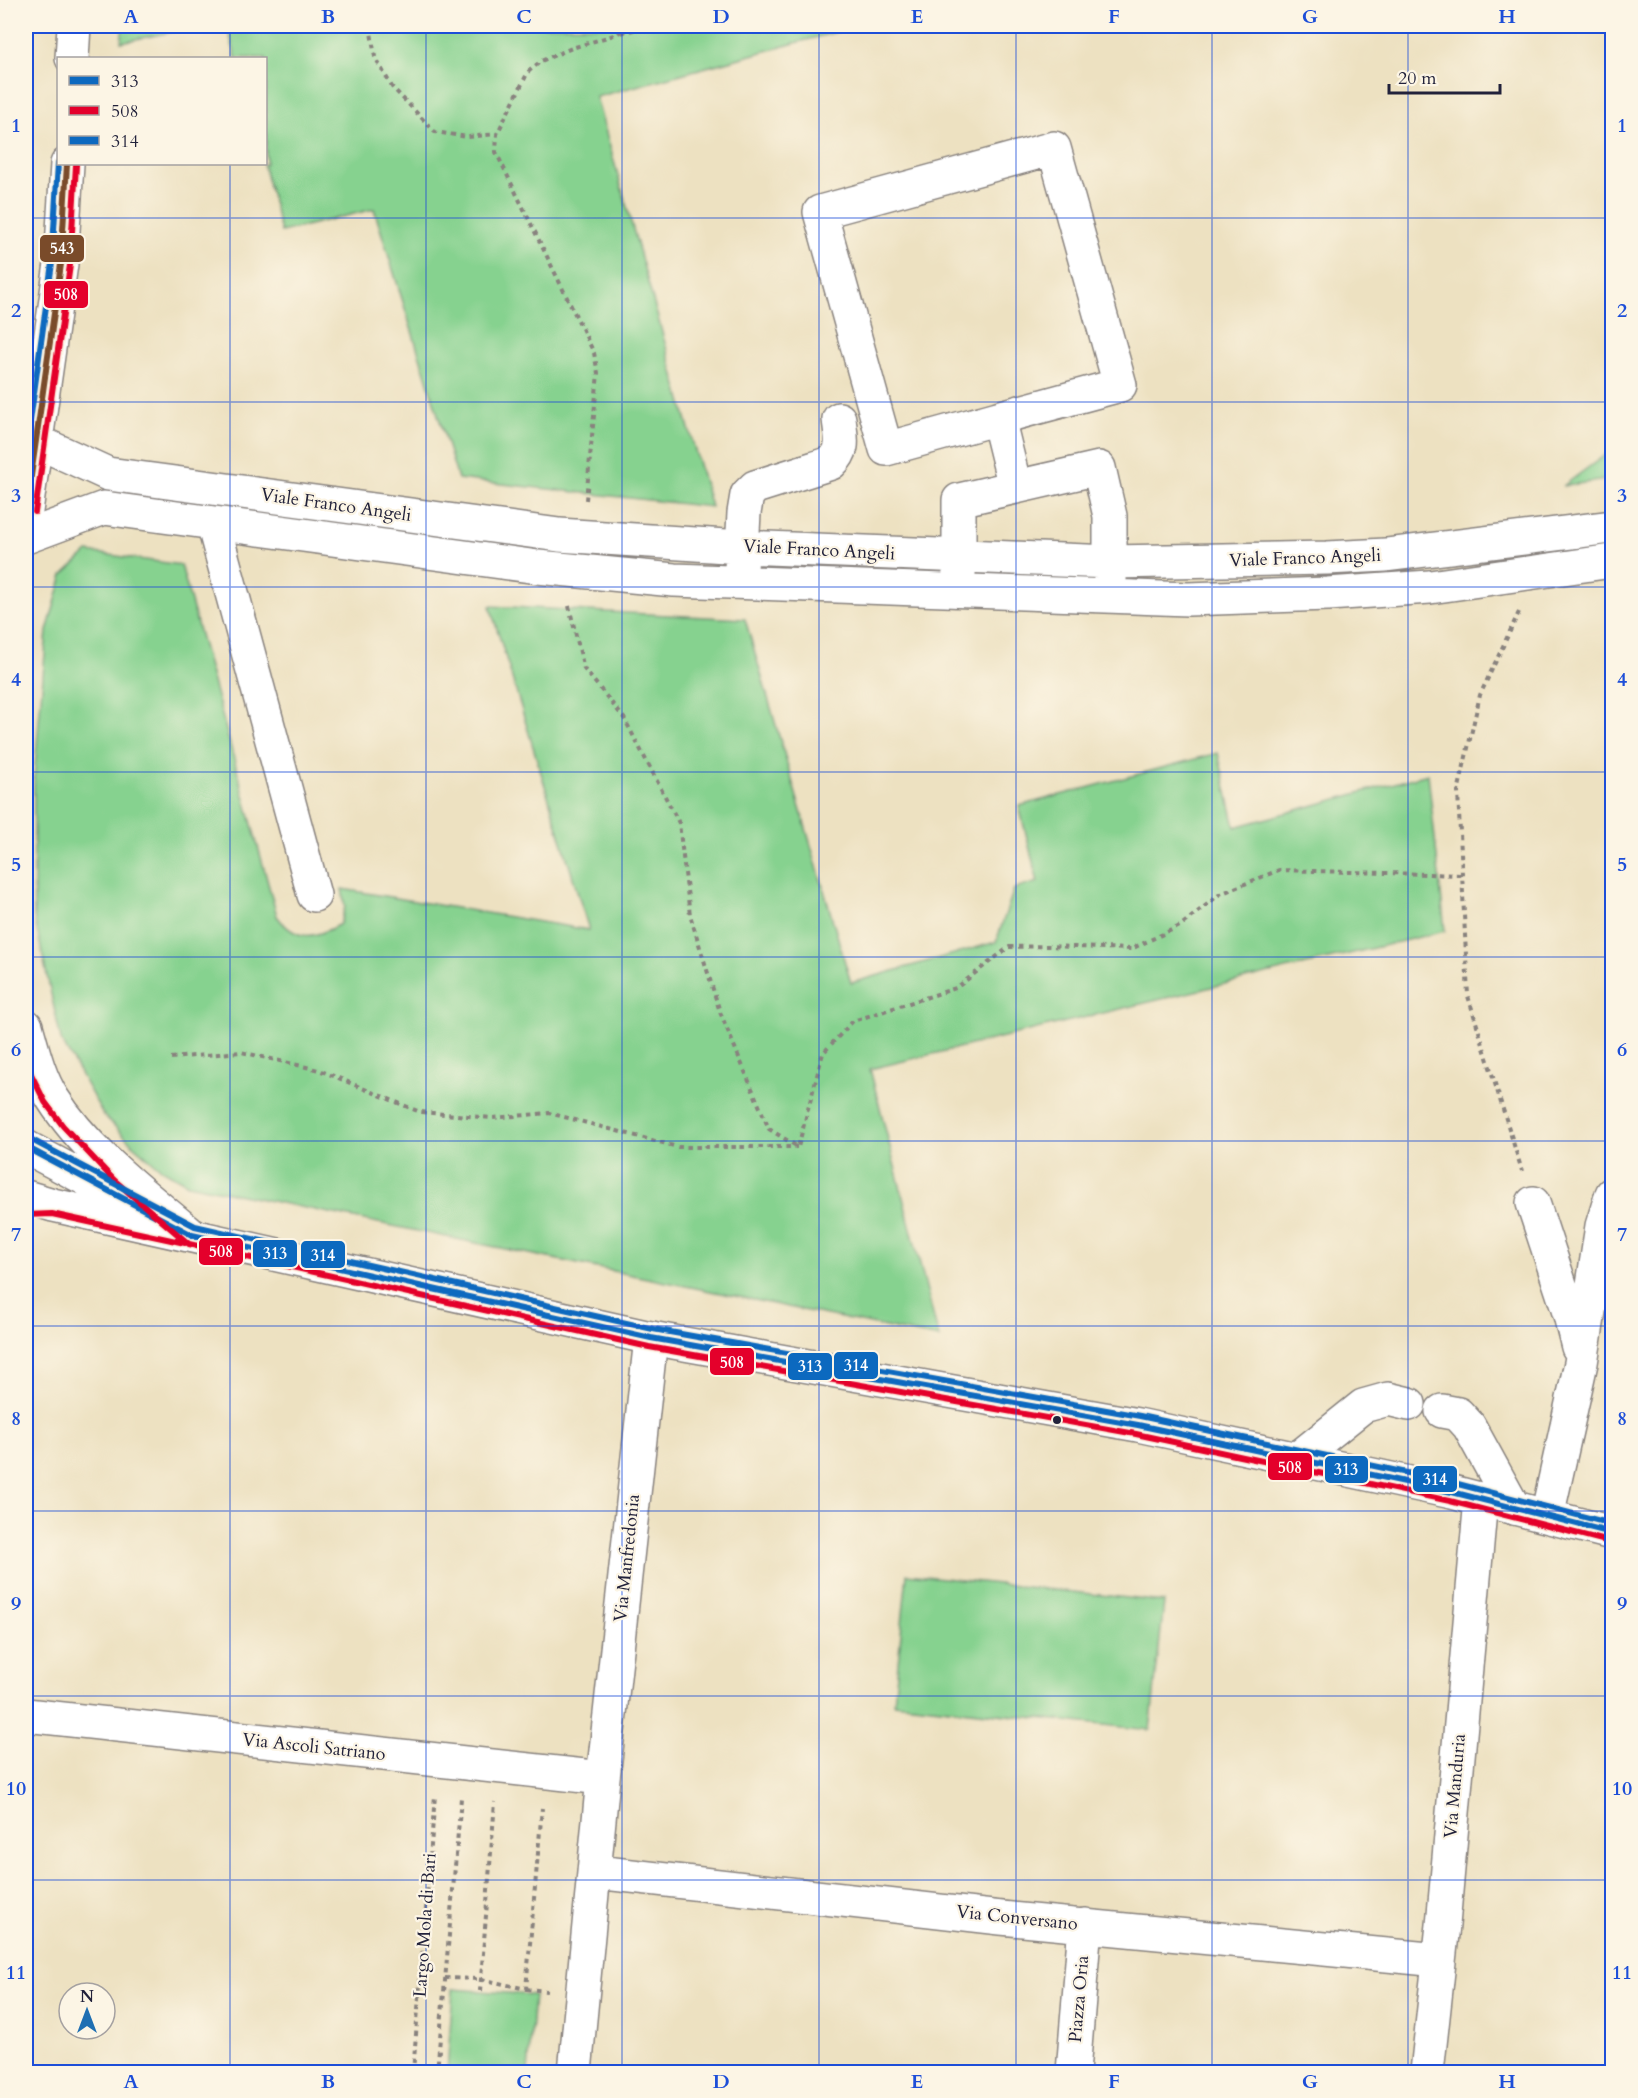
<svg xmlns="http://www.w3.org/2000/svg" width="1638" height="2098" viewBox="0 0 1638 2098" font-family="Cardo,serif">
  <style>
    .green { fill: #86d28f; stroke: #547a65; stroke-width: 1.5 }
    .lines { fill: none; stroke-linecap: round; stroke-linejoin: round }
    .minor-casing { stroke: #88827e; stroke-width: 36 }
    .major-casing { stroke: #88827e; stroke-width: 36 }
    .path { stroke: #88827e; stroke-width: 4; stroke-dasharray: 4.5 4.5; stroke-linecap: butt }
    .minor { stroke: #fff; stroke-width: 33 }
    .major { stroke: #fff; stroke-width: 33 }
    .bus-1-casing { stroke: #fcf5e5; stroke-width: 10 }
    .bus-2-casing { stroke: #fcf5e5; stroke-width: 10 }
    .bus-3-casing { stroke: #fcf5e5; stroke-width: 10 }
    .bus-4-casing { stroke: #fcf5e5; stroke-width: 10 }
    .bus-5-casing { stroke: #fcf5e5; stroke-width: 10 }
    .bus-1 { stroke: #0c69bf; stroke-width: 6 }
    .bus-2 { stroke: #e4002b; stroke-width: 6 }
    .bus-3 { stroke: #0c69bf; stroke-width: 6 }
    .bus-4 { stroke: #7a4b2a; stroke-width: 6 }
    .bus-5 { stroke: #0c69bf; stroke-width: 6 }
    .grid { fill: none; stroke: #1d4ed8; stroke-width: 1.5; stroke-opacity: 0.55 }
    .bus-dot { fill: #22223b; stroke: #fcf5e5; stroke-width: 2 }
    .labels { text-anchor: middle; dominant-baseline: central; stroke-width: 4.5; stroke-linejoin: round; paint-order: stroke }
    .street-label { font-size: 18px; fill: #22223b; stroke: #fcf5e5 }
    .line-badge { stroke: #fcf5e5; stroke-width: 2 }
    .badge-label { font-size: 16px; text-anchor: middle; font-weight: bold; fill: #fff }
    .neatline { fill: none; stroke: #1d4ed8; stroke-width: 2 }
    .grid-label { font-size: 20px; text-anchor: middle; font-weight: bold; fill: #1d4ed8 }
  </style>
  <rect width="100%" height="100%" fill="#fcf5e5"/>
  <filter id="ink" filterUnits="userSpaceOnUse"><feTurbulence type="fractalNoise" baseFrequency=".0167" numOctaves="2"/><feDisplacementMap in="SourceGraphic" scale="12" xChannelSelector="R" yChannelSelector="G"/><feConvolveMatrix kernelMatrix="1 2 1 2 8 2 1 2 1" color-interpolation-filters="sRGB"/></filter>
  <filter id="wash" filterUnits="userSpaceOnUse"><feTurbulence type="fractalNoise" baseFrequency=".008" numOctaves="4" result="noise"/><feDisplacementMap in="SourceGraphic" scale="24" xChannelSelector="R" yChannelSelector="G"/><feGaussianBlur stdDeviation="1.35" result="paint"/><feColorMatrix in="noise" values="0 0 0 0 0 0 0 0 0 0 0 0 0 0 0 0 0 1.4 0 .05"/><feComposite in="paint" operator="in"/></filter>
  <g filter="url(#wash)">
    <rect width="100%" height="100%" fill="#ede1c1"/>
    <path class="green" d="M123,26H202L121,42Z
      M227,26H858L596,97L711,507L458,479L374,209L281,232L263,164H266V58H236Z
      M1612,450V479L1563,486Z
      M88,552L181,565L277,916C296,942 314,939 340,924L345,907L342,889L589,930L490,606L745,619L851,983L996,942L1014,889L1038,882L1019,806L1218,753L1235,827L1428,774L1445,931L870,1069L939,1338L188,1184L160,1168L133,1145L103,1114L61,1040L34,916V778L47,631L63,575Z
      M907,1574L1164,1602L1150,1730L894,1703Z
      M453,1989L534,1995L528,2072H447Z"/>
  </g>
  <g filter="url(#ink)">
    <g class="lines">
      <defs>
        <path id="minor" d="M998,418L1120,385L1054,148L820,212L886,449L998,418L1015,487
          M36,441L108,474L559,535L741,547L1111,562L1327,558L1386,555L1612,527
          M213,523L314,895
          M26,537L104,508L538,567L674,580L1188,599L1328,594L1430,587L1612,561
          M741,569L744,513L747,495L755,487L831,463C846,449 841,438 839,419
          M959,578V500L1099,468L1110,516V584
          M1533,1203L1570,1315L1578,1347
          M1442,1411L1458,1414L1469,1426L1514,1508
          M1297,1459L1363,1406L1388,1399L1409,1404
          M1547,1516L1581,1363L1602,1226L1612,1194
          M26,1715L603,1778
          M596,1872L1001,1918L1439,1960
          M575,2072L603,1778L651,1338
          M1073,2072L1085,1925
          M1427,2072L1443,1925L1481,1499"/>
        <path id="major" d="M72,58L74,26
          M26,511L61,264L67,164
          M26,1026C33,1051 39,1077 53,1099C86,1151 142,1193 188,1232
          M26,1147L142,1209
          M26,1197L53,1205L651,1338L1138,1425L1452,1492L1612,1533"/>
      </defs>
      <use href="#minor" class="minor-casing"/>
      <use href="#major" class="major-casing"/>
      <path class="path" d="M370,26L375,57L392,87L435,132L468,137L497,134
        M621,33L649,26
        M586,500L598,373L594,353L496,152L497,134L528,72L541,61L572,48L617,34L627,26
        M569,606L584,669L624,718L679,823L690,915L720,1012L769,1129L798,1147L823,1053L853,1021L956,988L1009,947L1047,946L1131,949L1180,926L1220,894L1279,870L1461,875
        M1519,612L1480,695L1458,792L1468,996L1522,1171
        M171,1058L241,1052L319,1070L420,1112L492,1118L549,1113L678,1147H797
        M445,1978L481,1979L526,1989L542,1808
        M526,1989L547,1991
        M480,1991L495,1802
        M413,2072L435,1795
        M437,2072L461,1798"/>
      <use href="#minor" class="minor"/>
      <use href="#major" class="major"/>
      <defs>
        <path id="bus-1" d="M26,1147L192,1235L651,1338L1138,1425L1452,1492L1612,1533"/>
        <path id="bus-2" d="M35,512L70,265L76,165
          M26,1058L29,1070L45,1102L63,1126L114,1180L189,1244L649,1347L1136,1434L1450,1501L1610,1542
          M26,1215L52,1214L185,1243"/>
        <path id="bus-3" d="M30,1139L195,1226L653,1329L1140,1416L1454,1483L1612,1524"/>
        <path id="bus-4" d="M26,511L61,264L67,164"/>
        <path id="bus-5" d="M26,450L52,263L58,163"/>
      </defs>
      <use href="#bus-1" class="bus-1-casing"/>
      <use href="#bus-2" class="bus-2-casing"/>
      <use href="#bus-3" class="bus-3-casing"/>
      <use href="#bus-4" class="bus-4-casing"/>
      <use href="#bus-5" class="bus-5-casing"/>
      <use href="#bus-1" class="bus-1"/>
      <use href="#bus-2" class="bus-2"/>
      <use href="#bus-3" class="bus-3"/>
      <use href="#bus-4" class="bus-4"/>
      <use href="#bus-5" class="bus-5"/>
    </g>
  </g>
  <path class="grid" d="M230,26V58M426,26V2072M622,26V2072M819,26V2072M1016,26V2072M1212,26V2072M1408,26V2072M230,164V2072M26,218H1612M26,402H1612M26,587H1612M26,772H1612M26,957H1612M26,1141H1612M26,1326H1612M26,1511H1612M26,1696H1612M26,1880H1612"/>
  <circle class="bus-dot" cx="1057" cy="1420" r="5"/>
  <g class="labels">
    <g class="street-label">
      <text transform="translate(336 505) rotate(8)">Viale Franco Angeli</text>
      <text transform="translate(819 550) rotate(3)">Viale Franco Angeli</text>
      <text transform="translate(1305 558) rotate(-2)">Viale Franco Angeli</text>
      <text transform="translate(627 1558) rotate(-84)">Via Manfredonia</text>
      <text transform="translate(314 1747) rotate(6)">Via Ascoli Satriano</text>
      <text transform="translate(1455 1786) rotate(-85)">Via Manduria</text>
      <text transform="translate(1017 1918) rotate(6)">Via Conversano</text>
      <text transform="translate(425 1925) rotate(-86)">Largo Mola di Bari</text>
      <text transform="translate(1079 1999) rotate(-85)">Piazza Oria</text>
    </g>
  </g>
  <g class="line-badge">
    <rect x="39" y="234" width="46" height="29" rx="6" fill="#7a4b2a"/>
    <rect x="43" y="280" width="46" height="29" rx="6" fill="#e4002b"/>
    <rect x="198" y="1237" width="46" height="29" rx="6" fill="#e4002b"/>
    <rect x="252" y="1239" width="46" height="29" rx="6" fill="#0c69bf"/>
    <rect x="300" y="1240" width="46" height="29" rx="6" fill="#0c69bf"/>
    <rect x="709" y="1347" width="46" height="29" rx="6" fill="#e4002b"/>
    <rect x="833" y="1351" width="46" height="29" rx="6" fill="#0c69bf"/>
    <rect x="787" y="1352" width="46" height="29" rx="6" fill="#0c69bf"/>
    <rect x="1267" y="1452" width="46" height="29" rx="6" fill="#e4002b"/>
    <rect x="1324" y="1455" width="45" height="29" rx="6" fill="#0c69bf"/>
    <rect x="1412" y="1465" width="46" height="28" rx="6" fill="#0c69bf"/>
  </g>
  <g class="badge-label">
    <text x="62" y="254">543</text>
    <text x="66" y="300">508</text>
    <text x="221" y="1257">508</text>
    <text x="275" y="1259">313</text>
    <text x="323" y="1261">314</text>
    <text x="732" y="1368">508</text>
    <text x="856" y="1371">314</text>
    <text x="810" y="1372">313</text>
    <text x="1290" y="1473">508</text>
    <text x="1346" y="1475">313</text>
    <text x="1435" y="1485">314</text>
  </g>
  <rect width="1638" height="2098" fill="none" stroke="#fcf5e5" stroke-width="66"/>
  <rect x="57" y="57" width="210" height="108" fill="#fcf5e5" stroke="#a5a1a1" stroke-width="1.5"/>
  <rect x="69" y="76" width="30" height="9" fill="#0c69bf" stroke="#a5a1a1" stroke-width="1.5"/>
  <text x="111" y="87" font-size="18" fill="#22223b">313</text>
  <rect x="69" y="106" width="30" height="9" fill="#e4002b" stroke="#a5a1a1" stroke-width="1.5"/>
  <text x="111" y="117" font-size="18" fill="#22223b">508</text>
  <rect x="69" y="136" width="30" height="9" fill="#0c69bf" stroke="#a5a1a1" stroke-width="1.5"/>
  <text x="111" y="147" font-size="18" fill="#22223b">314</text>
  <g transform="translate(87 2011)"><circle r="28" fill="#fcf5e5" stroke="#a5a1a1" stroke-width="1.5"/>
  <path d="M0-4.5L10 22L0 15L-10 22Z" fill="#1f6fb2"/>
  <text y="-9" font-size="16" font-weight="bold" text-anchor="middle" fill="#22223b">N</text>
  </g>
  <path d="M1389 84v9h111v-9" fill="none" stroke="#22223b" stroke-width="3"/>
  <text x="1398" y="84" font-size="18" fill="#22223b" stroke="#fcf5e5" stroke-width="4.5" paint-order="stroke">20 m</text>
  <rect x="33" y="33" width="1572" height="2032" class="neatline"/>
  <g class="grid-label">
    <text x="131" y="23">A</text>
    <text x="328" y="23">B</text>
    <text x="524" y="23">C</text>
    <text x="721" y="23">D</text>
    <text x="917" y="23">E</text>
    <text x="1114" y="23">F</text>
    <text x="1310" y="23">G</text>
    <text x="1507" y="23">H</text>
    <text x="16" y="132">1</text>
    <text x="1622" y="132">1</text>
    <text x="16" y="317">2</text>
    <text x="1622" y="317">2</text>
    <text x="16" y="502">3</text>
    <text x="1622" y="502">3</text>
    <text x="16" y="686">4</text>
    <text x="1622" y="686">4</text>
    <text x="16" y="871">5</text>
    <text x="1622" y="871">5</text>
    <text x="16" y="1056">6</text>
    <text x="1622" y="1056">6</text>
    <text x="16" y="1241">7</text>
    <text x="1622" y="1241">7</text>
    <text x="16" y="1425">8</text>
    <text x="1622" y="1425">8</text>
    <text x="16" y="1610">9</text>
    <text x="1622" y="1610">9</text>
    <text x="16" y="1795">10</text>
    <text x="1622" y="1795">10</text>
    <text x="16" y="1979">11</text>
    <text x="1622" y="1979">11</text>
    <text x="131" y="2088">A</text>
    <text x="328" y="2088">B</text>
    <text x="524" y="2088">C</text>
    <text x="721" y="2088">D</text>
    <text x="917" y="2088">E</text>
    <text x="1114" y="2088">F</text>
    <text x="1310" y="2088">G</text>
    <text x="1507" y="2088">H</text>
  </g>
</svg>
